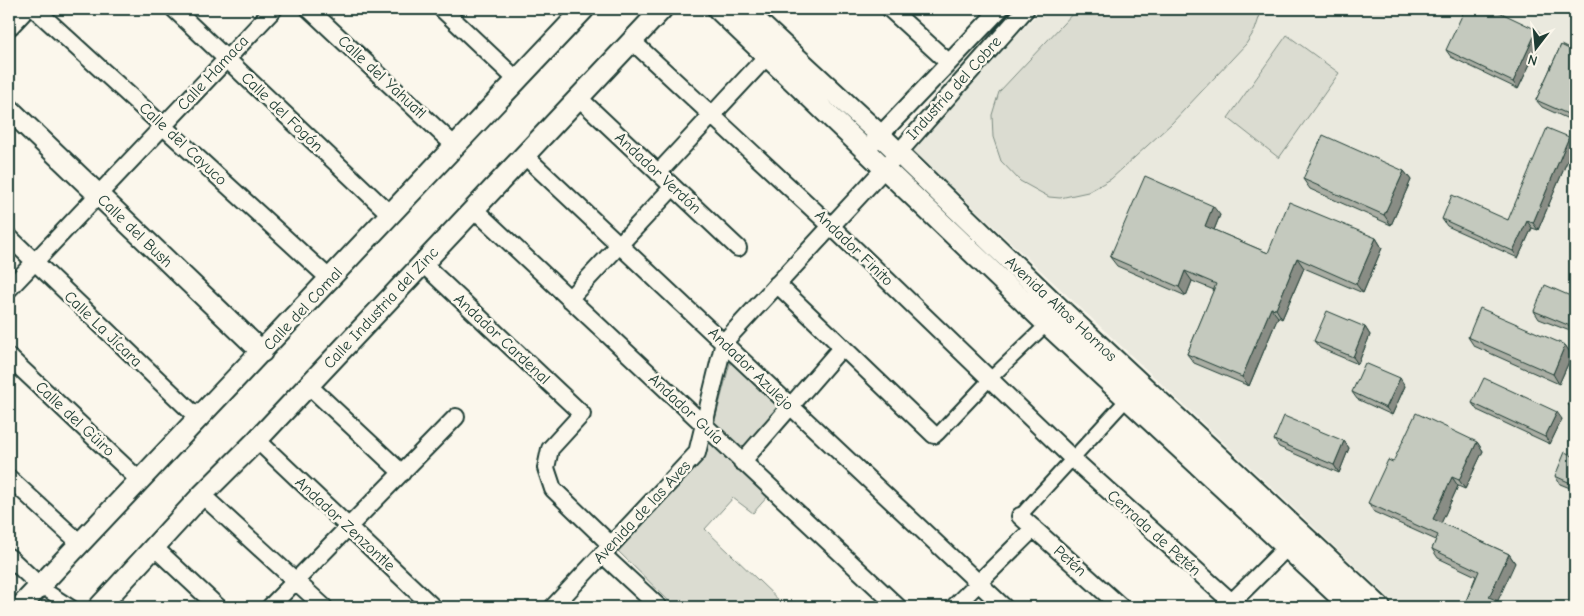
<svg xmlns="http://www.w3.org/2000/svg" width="1584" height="616" viewBox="0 0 1584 616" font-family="'Comic Neue',sans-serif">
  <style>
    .built { fill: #eae9de }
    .green { fill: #dbdcd1; stroke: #7d8c82 }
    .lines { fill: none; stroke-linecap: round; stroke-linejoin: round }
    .pedestrian-casing { stroke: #1f3d34; stroke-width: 16 }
    .minor-casing { stroke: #1f3d34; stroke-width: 20 }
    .tertiary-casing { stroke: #1f3d34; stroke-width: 24 }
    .pedestrian { stroke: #fbf7ec; stroke-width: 12 }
    .minor { stroke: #fbf7ec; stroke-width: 16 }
    .tertiary { stroke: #fbf7ec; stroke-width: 20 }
    .wall { fill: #a9ada3; stroke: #1f3d34 }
    .shaded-wall { fill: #898d85; stroke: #1f3d34 }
    .building { fill: #c4c9be; stroke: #1f3d34 }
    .labels { text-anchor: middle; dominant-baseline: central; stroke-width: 5; stroke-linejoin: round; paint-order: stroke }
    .street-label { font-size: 16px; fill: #1f3d34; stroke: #fbf7ec }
  </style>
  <rect width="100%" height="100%" fill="#fbf7ec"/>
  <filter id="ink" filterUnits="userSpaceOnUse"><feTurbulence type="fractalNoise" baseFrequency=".02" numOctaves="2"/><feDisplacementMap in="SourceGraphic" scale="10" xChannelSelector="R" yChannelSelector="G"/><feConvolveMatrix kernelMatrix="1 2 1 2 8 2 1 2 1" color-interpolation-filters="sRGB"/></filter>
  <g filter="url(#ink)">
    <path class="built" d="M1042,9H1575V607H1399L909,147Z"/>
    <path class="green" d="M1077,9H1262L1255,30L1246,44L1171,124L1111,179L1088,192L1060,198L1049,197L1020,181L1001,161L993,137L992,115L999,92Z
      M1287,35L1339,73L1279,158L1228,118Z
      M731,359L789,416L743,471L769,495L753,513L733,498L705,529L786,607H675L617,550L702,459L710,439Z"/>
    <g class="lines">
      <defs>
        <path id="pedestrian" d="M934,435L938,434L990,379L1047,324
          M1020,516L1128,398
          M41,587L72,607"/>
        <path id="minor" d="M35,9L331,280
          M174,9L391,215
          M309,9L455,146
          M442,9L517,80
          M890,9L948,62
          M632,41L831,226L1072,458L1237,607
          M579,98L738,248
          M865,151L1000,9
          M525,156L1004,607
          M658,173L766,57
          M474,209L898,607
          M9,237L199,419
          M423,264L582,414L550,449L546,468L553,489L611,545
          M777,284L934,435
          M9,289L274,9
          M569,299L673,187
          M9,357L140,481
          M308,385L402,473
          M257,440L433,607
          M742,462L842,347
          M9,478L81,544
          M202,495L324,607
          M1020,516L1121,607
          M155,548L218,607
          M602,554L659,607
          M9,557L41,587
          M270,607L456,417
          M553,607L697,453L724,342L884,169L1026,9
          M954,607L1034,528
          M1227,607L1296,538"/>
        <path id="tertiary" d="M718,9L1047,324L1351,607
          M744,9L880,135L1060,309L1380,607
          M9,25L24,9
          M9,109L262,352
          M20,607L584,9
          M99,607L202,495L257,440L662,9"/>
      </defs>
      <use href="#pedestrian" class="pedestrian-casing"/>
      <use href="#minor" class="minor-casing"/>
      <use href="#tertiary" class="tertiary-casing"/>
      <use href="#pedestrian" class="pedestrian"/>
      <use href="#minor" class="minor"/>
      <use href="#tertiary" class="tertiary"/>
    </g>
    <path class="wall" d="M1537,30L1543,37L1518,89L1451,57L1446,50Z
      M1561,45L1575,122L1542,107L1536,100Z
      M1569,137L1574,145L1538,230L1532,228L1518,258L1447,226L1442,219L1508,220Z
      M1404,171L1411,180L1391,225L1310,189L1303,179Z
      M1220,215L1214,230L1268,253L1376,238L1382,248L1363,293L1304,268L1282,319L1278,317L1249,386L1194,363L1187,354L1214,290L1192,281L1186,296L1117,266L1110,257Z
      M1575,298V333L1539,319L1534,311Z
      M1365,327L1370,335L1358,364L1320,348L1314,341Z
      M1468,337L1565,345L1572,355L1559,384L1474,346Z
      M1405,386L1392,415L1357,399L1352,392Z
      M1575,386V413L1568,404Z
      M1472,403L1562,419L1550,444L1477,410Z
      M1274,440L1344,441L1349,448L1339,473L1279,447Z
      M1477,442L1483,451L1465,489L1458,486L1441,523L1509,554L1515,563L1464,606L1476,576L1438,558L1432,549L1436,540L1374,512L1368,503Z
      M1575,457V490L1560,484L1555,476Z"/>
    <path class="shaded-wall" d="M1537,30L1543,37L1518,89L1513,82Z
      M1575,103V122L1570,115Z
      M1569,137L1574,145L1538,230L1533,223Z
      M1404,171L1411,180L1391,225L1384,215Z
      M1213,206L1220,215L1212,235L1205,226Z
      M1527,221L1532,228L1518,258L1513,251Z
      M1376,238L1382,248L1363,293L1356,284Z
      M1297,258L1304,268L1282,319L1276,309Z
      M1185,271L1192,281L1186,296L1179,287Z
      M1271,308L1278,317L1249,386L1242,377Z
      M1365,327L1370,335L1358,364L1353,357Z
      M1565,345L1572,355L1559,384L1553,374Z
      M1400,378L1405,386L1392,415L1386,408Z
      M1557,412L1562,419L1550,444L1545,437Z
      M1344,441L1349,448L1339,473L1334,465Z
      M1477,442L1483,451L1465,489L1459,480Z
      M1452,477L1458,486L1439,528L1433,519Z
      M1509,554L1515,563L1495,607L1489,597Z"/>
    <path class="building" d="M1465,9H1493L1537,30L1513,82L1446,50Z
      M1561,45L1575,52V103L1570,115L1536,100Z
      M1547,128L1569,137L1533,223L1527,221L1513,251L1442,219L1452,195L1508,220Z
      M1323,135L1404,171L1384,215L1303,179Z
      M1145,176L1213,206L1205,226L1268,253L1289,202L1376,238L1356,284L1297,258L1276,309L1271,308L1242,377L1187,354L1216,284L1185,271L1179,287L1110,257Z
      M1545,285L1575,298V328L1534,311Z
      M1480,308L1565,345L1553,374L1468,337Z
      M1327,311L1365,327L1353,357L1314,341Z
      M1365,363L1400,378L1386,408L1352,392Z
      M1484,378L1557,412L1545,437L1472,403Z
      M1575,386V407L1568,404Z
      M1416,413L1477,442L1459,480L1452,477L1433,519L1509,554L1489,597L1511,607H1461L1464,606L1479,571L1432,549L1438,535L1368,503L1388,460L1393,462Z
      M1284,416L1344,441L1334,465L1274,440Z
      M1565,452L1575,457V485L1555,476Z"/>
  </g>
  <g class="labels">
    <g class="street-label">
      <text transform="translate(213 73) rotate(-47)">Calle Hamaca</text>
      <text transform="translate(382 77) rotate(43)">Calle del Yahuatl</text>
      <text transform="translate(954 88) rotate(-48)">Industria del Cobre</text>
      <text transform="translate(282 112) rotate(44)">Calle del Fogón</text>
      <text transform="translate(183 144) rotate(43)">Calle del Cayuco</text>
      <text transform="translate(658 173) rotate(43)">Andador Verdón</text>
      <text transform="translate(135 231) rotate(44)">Calle del Bush</text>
      <text transform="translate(854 248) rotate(44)">Andador Finito</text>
      <text transform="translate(381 308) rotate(-47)">Calle Industria del Zinc</text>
      <text transform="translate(303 309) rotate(-47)">Calle del Comal</text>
      <text transform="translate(1061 309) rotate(43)">Avenida Altos Hornos</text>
      <text transform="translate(103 329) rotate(44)">Calle La Jícara</text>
      <text transform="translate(502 339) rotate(43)">Andador Cardenal</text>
      <text transform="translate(751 369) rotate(44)">Andador Azulejo</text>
      <text transform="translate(686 409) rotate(43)">Andador Guía</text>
      <text transform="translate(75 419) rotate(43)">Calle del Güiro</text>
      <text transform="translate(642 512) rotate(-47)">Avenida de las Aves</text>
      <text transform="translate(345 524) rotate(43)">Andador Zenzontle</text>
      <text transform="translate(1154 533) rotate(42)">Cerrada de Petén</text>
      <text transform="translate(1070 561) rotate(42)">Petén</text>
    </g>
  </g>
  <rect width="1584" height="616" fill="none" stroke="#fbf7ec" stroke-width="30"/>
  <rect x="15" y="15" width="1554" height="586" fill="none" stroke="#1f3d34" stroke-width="2" filter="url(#ink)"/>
  <g transform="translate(1536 48) rotate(196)" stroke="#fbf7ec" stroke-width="4" paint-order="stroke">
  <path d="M0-4L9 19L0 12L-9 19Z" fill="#1f3d34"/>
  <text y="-8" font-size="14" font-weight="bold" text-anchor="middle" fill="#1f3d34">N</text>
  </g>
</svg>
